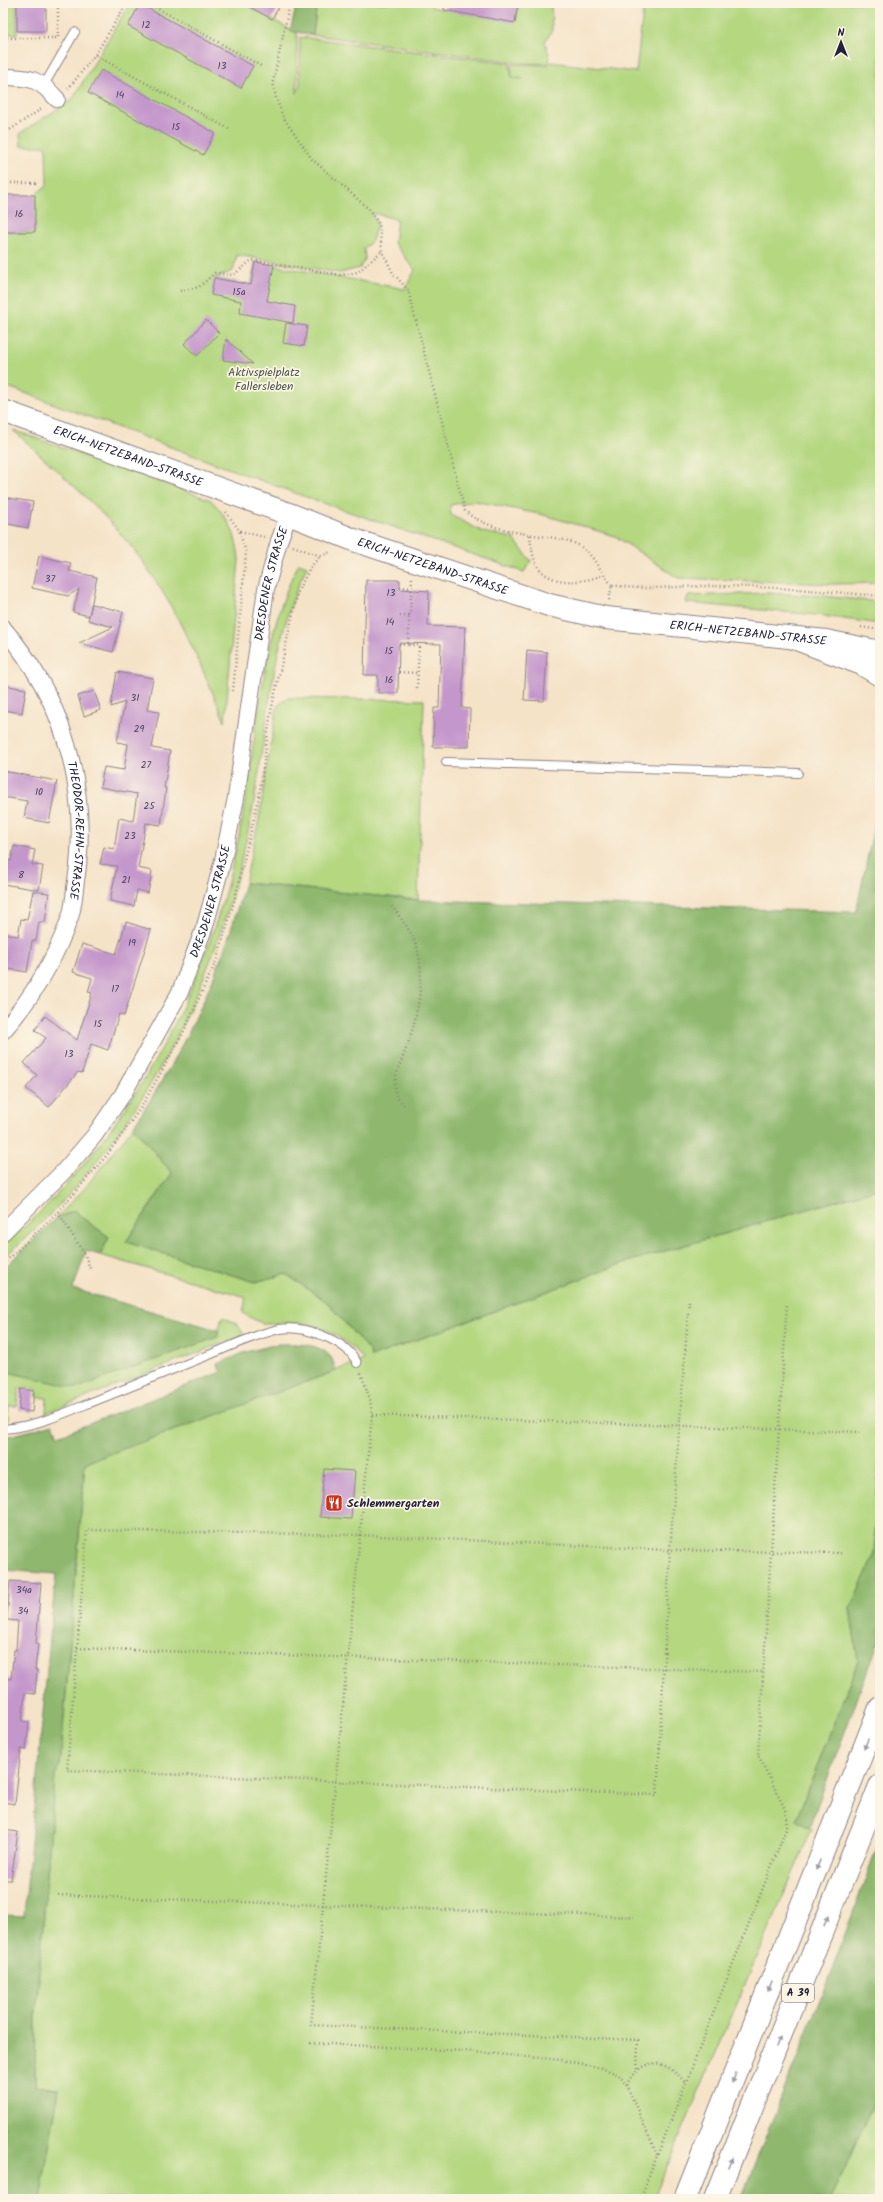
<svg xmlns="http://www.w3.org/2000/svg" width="883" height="2202" viewBox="0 0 883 2202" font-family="Kalam,sans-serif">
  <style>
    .green { fill: #b4d780; stroke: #6b7c5e; fill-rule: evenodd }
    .forest { fill: #8fb86e; stroke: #586d54 }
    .building { fill: #c497cc }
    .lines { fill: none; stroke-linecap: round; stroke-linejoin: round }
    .lane-casing { stroke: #8c8282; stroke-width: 10 }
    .street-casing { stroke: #8c8282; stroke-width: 18 }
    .secondary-casing { stroke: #8c8282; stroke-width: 24 }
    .highway-casing { stroke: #8c8282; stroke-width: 24 }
    .path { stroke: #8c8282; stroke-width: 2.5; stroke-dasharray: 1 3; stroke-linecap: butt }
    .lane { stroke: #fff; stroke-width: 8 }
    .street { stroke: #fff; stroke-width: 16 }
    .secondary { stroke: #fff; stroke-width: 22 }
    .highway { stroke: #fff; stroke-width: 22 }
    .oneway { fill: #9c9ca7 }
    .labels { text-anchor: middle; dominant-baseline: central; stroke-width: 3.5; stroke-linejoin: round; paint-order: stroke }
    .number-label { font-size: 10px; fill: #4a3f5f }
    .shield { fill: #fcf5e5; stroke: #63616e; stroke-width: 1 }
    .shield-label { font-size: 11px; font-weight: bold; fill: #22223b }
    .park-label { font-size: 12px; fill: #4e5850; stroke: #fcf5e5 }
    .street-label { font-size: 12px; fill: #22223b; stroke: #fcf5e5 }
    .poi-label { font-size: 12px; font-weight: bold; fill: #22223b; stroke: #fcf5e5; text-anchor: start }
  </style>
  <rect width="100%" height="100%" fill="#fcf5e5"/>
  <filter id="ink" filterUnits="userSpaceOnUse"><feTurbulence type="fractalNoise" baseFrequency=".025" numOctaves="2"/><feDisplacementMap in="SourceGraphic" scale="8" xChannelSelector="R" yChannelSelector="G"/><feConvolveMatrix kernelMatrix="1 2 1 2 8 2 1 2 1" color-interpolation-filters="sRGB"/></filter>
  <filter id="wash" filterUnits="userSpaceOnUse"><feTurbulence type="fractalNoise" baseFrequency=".012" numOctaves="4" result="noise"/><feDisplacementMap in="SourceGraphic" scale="16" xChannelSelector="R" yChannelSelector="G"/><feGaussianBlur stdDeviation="0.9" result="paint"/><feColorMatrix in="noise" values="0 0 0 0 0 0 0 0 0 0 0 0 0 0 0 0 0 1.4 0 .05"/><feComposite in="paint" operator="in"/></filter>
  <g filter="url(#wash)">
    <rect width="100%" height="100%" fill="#f5e3c8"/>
    <path class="green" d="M3,3H17V34H3Z
      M130,3H242L297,33V93L300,84V37L509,63L512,78L523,79L512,77L511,64L548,65L550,62L636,72L644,3H880V583L832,584L678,578L615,536L544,515L475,501L450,505L451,515L483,532L513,538L531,561L524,572L303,496L3,385V232H35V195L47,185L46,146H21L20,133L72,100ZM371,213L397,219L394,243L415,270L405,289L255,262L251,285L215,278L233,271L237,255L340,273L360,268L365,259L364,248L372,241L377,224Z
      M317,3H432L431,7L515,22L519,3H551L552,30L545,42L550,58L547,64L522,63L313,35Z
      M13,430L211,500C229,520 236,532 239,559L225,722C202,667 178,611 143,562C107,512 58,472 13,430Z
      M299,563L307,566C270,642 268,729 252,812C219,985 139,1143 3,1258V1246C132,1137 217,974 244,808C257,732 263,631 299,563Z
      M767,593L822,596L880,602V624L816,615L686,603L688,596Z
      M288,698L424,700L418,900L245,883L259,819L277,706Z
      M133,1127L172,1173L126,1242L255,1282L286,1274L327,1302L370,1352L371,1357L621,1264L880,1188V1434L874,1556L850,1608L858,1661L796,1820L812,1829L653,2199H40L59,2089L35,2086L36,2013L55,1776L60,1766L85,1463L364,1360C347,1340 323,1324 295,1323C267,1322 270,1330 243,1313L246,1297L100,1255L109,1237L81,1217L75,1210L55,1219L85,1188Z
      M222,1317L236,1323L243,1333L241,1336L46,1413L47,1398L36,1397V1389L19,1388L17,1406H9L8,1423L3,1424V1371L53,1382L217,1337Z
      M880,2090V2199H830Z"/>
    <path class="forest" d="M297,3H317L313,35L290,31Z
      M880,797V1188L621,1264L371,1357L370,1352L327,1302L286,1274L255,1282L126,1242L172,1173L133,1127C167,1075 198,1020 220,961C230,936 237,909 245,883L418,900L856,912Z
      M75,1210L81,1217L109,1237L100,1255L86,1251L73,1289L218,1330V1337L77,1388L3,1371V1269L55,1219Z
      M278,1344C295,1344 317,1342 330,1356C333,1359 334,1366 336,1371L85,1463L60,1766L55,1776L36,2013L35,2086L59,2089L40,2199H3V1915L24,1916L56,1574L3,1570V1438L53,1424L58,1436L221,1372L217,1364L246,1352Z
      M880,1434V1638L809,1828L796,1820L858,1661L850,1608L874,1556Z
      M880,1840V2090L830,2199H741L832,1969Z"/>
    <g id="blocks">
      <path class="building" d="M17,3H46V31H17Z
        M242,3H281L272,19Z
        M445,3H518L515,23L444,10Z
        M140,4L253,66L241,88L128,26Z
        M101,70L215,133L203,155L88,93Z
        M3,195H35V232H3Z
        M255,262L274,265L267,301L295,306L293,323L240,313L241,301L211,295L214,278L251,285Z
        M206,320L219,333L197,356L184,344Z
        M286,323L307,326L304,346L283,343Z
        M226,339L253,364L223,360Z
        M3,497L33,502L28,528L3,523Z
        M39,556L71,563L69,571L97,577L89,616L73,612L79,589L68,596L32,588Z
        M366,580H400V589L429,591L428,626L465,627L462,708L470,709L469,747H433L434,708H439L441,644L399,643L398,693H378V675H364Z
        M92,604L123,612L113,652L79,643L113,627L88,620Z
        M527,650L547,652L544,701L524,700Z
        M117,672L153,678L147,710L159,712L152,748L170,751L164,788H166L161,825L146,823L138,868L152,871L148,893L137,890L134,906L110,901L117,866L100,864L104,847L114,849L119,818L133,821L137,794L100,787L104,767L124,770L128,744L117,742L125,702L111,707Z
        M3,685L26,689L22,713L3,710Z
        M94,691L101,710L84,716L78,696Z
        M3,771L57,781L49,823L24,818L27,801L3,797Z
        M14,846L35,850L32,865L43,866L39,890L3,884V859L11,861Z
        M33,891L49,893L45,922H39L36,941H32L27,972L3,968V933L18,936L21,919L27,920Z
        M126,922L151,930L124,1016L119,1014L108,1050L91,1044L82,1073L78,1072L49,1107L26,1088L37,1075L24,1063L46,1038L35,1030L45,1016L77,1040L92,993L88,992L92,978L73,972L82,944L116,954Z
        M21,1389L34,1391L32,1412L19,1410Z
        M324,1469L355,1471L351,1519L320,1517Z
        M10,1581L41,1583L36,1644H38L35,1670H37L35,1694L25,1693L22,1721L29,1722L26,1750L21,1749L15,1804L3,1802V1678L11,1679L14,1650H16L18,1621L7,1620Z
        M3,1830L18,1832L11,1880H3Z"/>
    </g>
  </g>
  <g filter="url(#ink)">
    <use href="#blocks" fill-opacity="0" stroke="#8c8282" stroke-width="1"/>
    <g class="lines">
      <defs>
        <path id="lane" d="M44,85L75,32
          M446,762L798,773
          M3,1429C32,1427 61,1415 87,1404C128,1388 168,1371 209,1355C231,1346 256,1334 280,1329C303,1325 347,1340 357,1363"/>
        <g id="street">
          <path d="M3,77C30,77 38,78 57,99"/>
          <path id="s1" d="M3,628C64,698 90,790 76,881C74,894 74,908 69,920C54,962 32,998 3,1031"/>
          <path id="s2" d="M3,1232L64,1171L94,1136L123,1094L180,992L205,926L223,860L236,798L266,589L279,541L289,514"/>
        </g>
        <g id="secondary">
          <path id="s3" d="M3,411L289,514L354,540L549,605L606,618L826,641L880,652"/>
        </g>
        <path id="highway" d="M794,638L862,664L880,675
          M685,2199L880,1708
          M715,2199L880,1786"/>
      </defs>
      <use href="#lane" class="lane-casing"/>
      <use href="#street" class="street-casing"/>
      <use href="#secondary" class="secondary-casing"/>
      <use href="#highway" class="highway-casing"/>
      <path class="path" d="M148,3L261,66
        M290,3L273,82L276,98L283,117L312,159L370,210L379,224L382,251L393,273L408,290L465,511C482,526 511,532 534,535C551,538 570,538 584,549C595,558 602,574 612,585
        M3,38H58V3
        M95,55L229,129
        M68,89L95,55L127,3
        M3,183H37
        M6,183L5,133L43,108
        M180,291L199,287L215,273L233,275L252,260L340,275L358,272L382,251
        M226,512L239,530L246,552L233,691
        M240,531L264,537
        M530,535C531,545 532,556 537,565C549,587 584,583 603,575
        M293,546L320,556
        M412,578L408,645H419L417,688
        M400,587L411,588
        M609,600L612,585C645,591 676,586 709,586C766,586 823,591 880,596
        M400,616H409
        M861,627L880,630
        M399,644L408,645
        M399,672L418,673
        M392,906C401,919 413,933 417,948C426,977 417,1018 407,1046C402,1060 394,1075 395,1090C395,1097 401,1102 406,1107
        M58,1212L85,1255L91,1271
        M3,1264L58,1212L107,1155L142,1106L184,1031L217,959L234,902L259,797L271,711L298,591L310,568L320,556L331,552
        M689,1301L670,1550L657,1795L67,1770L87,1530L360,1535L670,1550L843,1553
        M361,1373L370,1399L372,1415L311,2025L638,2040L637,2071
        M372,1415L860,1432
        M77,1648L762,1672
        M58,1895L634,1917
        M310,2043L464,2051L562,2060L602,2068L619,2075L627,2086
        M657,2155L627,2086C628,2080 632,2075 637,2071C655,2055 671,2067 685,2082
        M640,2199L787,1827L785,1809L758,1755L787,1303"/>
      <use href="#lane" class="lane"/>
      <use href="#street" class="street"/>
      <use href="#secondary" class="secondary"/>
      <use href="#highway" class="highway"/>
    </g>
    <defs><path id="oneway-solid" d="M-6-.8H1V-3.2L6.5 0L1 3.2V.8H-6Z"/></defs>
    <g class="oneway">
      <use href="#oneway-solid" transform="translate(866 1744) rotate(112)"/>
      <use href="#oneway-solid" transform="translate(818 1865) rotate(112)"/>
      <use href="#oneway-solid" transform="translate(826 1921) rotate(-68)"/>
      <use href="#oneway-solid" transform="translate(770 1986) rotate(112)"/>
      <use href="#oneway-solid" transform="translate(778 2042) rotate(-68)"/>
      <use href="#oneway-solid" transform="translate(734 2078) rotate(112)"/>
      <use href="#oneway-solid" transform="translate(730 2163) rotate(-68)"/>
    </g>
  </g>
  <defs>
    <symbol id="restaurant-square" viewBox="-11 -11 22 22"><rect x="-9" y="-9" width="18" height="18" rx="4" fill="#c8321e" stroke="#fcf5e5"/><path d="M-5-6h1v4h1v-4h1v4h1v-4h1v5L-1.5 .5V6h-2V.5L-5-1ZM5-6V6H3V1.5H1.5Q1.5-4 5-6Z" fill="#fff"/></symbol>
  </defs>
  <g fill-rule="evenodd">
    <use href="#restaurant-square" x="324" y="1493" width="20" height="20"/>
  </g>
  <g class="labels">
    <g class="number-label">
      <text x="146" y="25">12</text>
      <text x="222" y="66">13</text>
      <text x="120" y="95">14</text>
      <text x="176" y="127">15</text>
      <text x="19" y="214">16</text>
      <text x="239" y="292">15a</text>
      <text x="50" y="579">37</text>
      <text x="391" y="593">13</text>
      <text x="390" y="622">14</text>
      <text x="389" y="651">15</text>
      <text x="389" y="680">16</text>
      <text x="135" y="698">31</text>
      <text x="139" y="729">29</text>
      <text x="146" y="765">27</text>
      <text x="39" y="792">10</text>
      <text x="149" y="806">25</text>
      <text x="130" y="836">23</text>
      <text x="21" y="875">8</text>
      <text x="126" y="880">21</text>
      <text x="132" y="943">19</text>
      <text x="115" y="989">17</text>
      <text x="98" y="1024">15</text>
      <text x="69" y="1054">13</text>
      <text x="24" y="1590">34a</text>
      <text x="23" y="1611">34</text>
    </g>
    <rect class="shield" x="782" y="1984" width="32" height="18" rx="3"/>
    <g class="shield-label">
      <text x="798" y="1993">A 39</text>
    </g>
    <g class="park-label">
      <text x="264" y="372">Aktivspielplatz<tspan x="264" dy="14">Fallersleben</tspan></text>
    </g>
    <g class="street-label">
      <text stroke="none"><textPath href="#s3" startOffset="133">ERICH-NETZEBAND-STRASSE</textPath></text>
      <text stroke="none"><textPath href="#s3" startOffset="457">ERICH-NETZEBAND-STRASSE</textPath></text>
      <text stroke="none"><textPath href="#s2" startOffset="720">DRESDENER STRASSE</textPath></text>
      <text stroke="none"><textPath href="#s3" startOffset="781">ERICH-NETZEBAND-STRASSE</textPath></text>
      <text stroke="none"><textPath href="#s1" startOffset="221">THEODOR-REHN-STRASSE</textPath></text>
      <text stroke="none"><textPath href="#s2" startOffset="396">DRESDENER STRASSE</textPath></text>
    </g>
    <g class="poi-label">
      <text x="347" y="1503">Schlemmergarten</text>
    </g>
  </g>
  <rect width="883" height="2202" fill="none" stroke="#fcf5e5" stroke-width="16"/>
  <g transform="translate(841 42)" stroke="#fcf5e5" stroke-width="3" paint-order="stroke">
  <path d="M0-3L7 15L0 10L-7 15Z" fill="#22223b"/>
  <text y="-6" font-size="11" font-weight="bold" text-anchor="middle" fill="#22223b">N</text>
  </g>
</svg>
